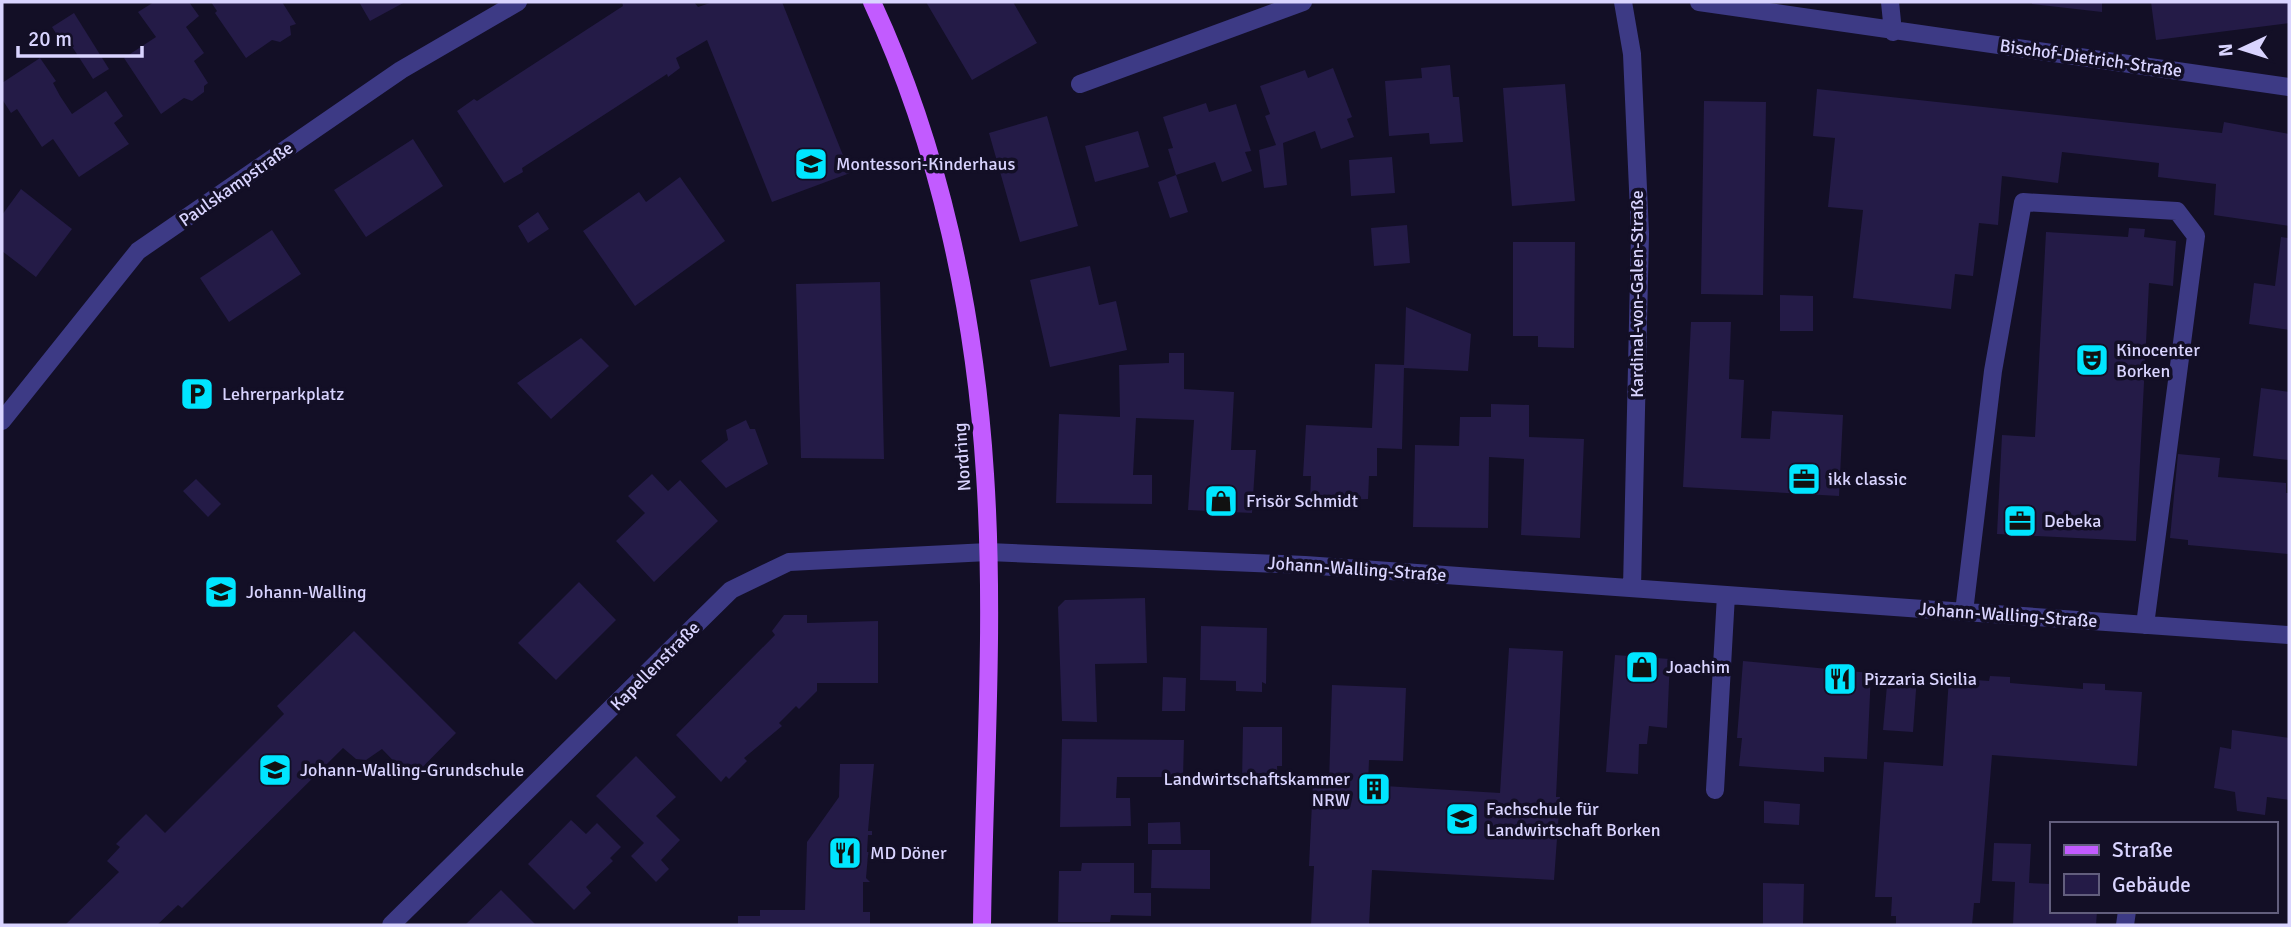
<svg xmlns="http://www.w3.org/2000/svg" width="2291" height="927" viewBox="0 0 2291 927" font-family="Signika,sans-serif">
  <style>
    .building { fill: #241b47 }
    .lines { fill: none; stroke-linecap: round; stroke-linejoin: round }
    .minor { stroke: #3d3a85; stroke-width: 18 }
    .major { stroke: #c25bff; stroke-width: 18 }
    .labels { text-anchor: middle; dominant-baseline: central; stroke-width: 7; stroke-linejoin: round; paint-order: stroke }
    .street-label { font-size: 18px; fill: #d9d4ff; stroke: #130f26 }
    .poi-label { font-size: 18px; fill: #d9d4ff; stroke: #130f26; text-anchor: start }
  </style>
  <rect width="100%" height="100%" fill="#130f26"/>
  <path class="building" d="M154,2H189L199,16L186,27L204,53L194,61L208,83L204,86V92L192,101L184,98L161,114L124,58L156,37L138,12Z
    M211,2H282L296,24L290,26L291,35L280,42L272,40L246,58L215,13L217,11Z
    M359,2H405L370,21Z
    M622,2H694L698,7L713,2H782L850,173L772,202L707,40L676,58L680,68L668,77L667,74L522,168L523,172L504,183L457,111L474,99L477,101L623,6Z
    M926,2H1013L1037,43L972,80Z
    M2032,2H2102V12L2032,4Z
    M2151,2H2289V23L2156,40Z
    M74,13L109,69L93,79L71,45L66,49L52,27Z
    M40,58L56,81L53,83L60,96L72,114L106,91L123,116L114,123L129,144L79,177L53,139L42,147L17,109L11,113L2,99V83Z
    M1450,65L1453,97H1459L1463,142L1430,144L1429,133L1389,136L1385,81L1422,78L1421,68Z
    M1333,68L1352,117L1347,119L1354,137L1321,149L1315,131L1283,143L1287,185L1264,188L1259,150L1276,145L1265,116L1270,114L1260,86L1305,70L1308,78Z
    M1565,84L1575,201L1512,206L1503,88Z
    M1817,89L2222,133L2224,122L2289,134V226L2214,215L2216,184L2158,177L2159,163L2062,152L2058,183L2002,176L1998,225L1979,223L1973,276L1955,274L1951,309L1853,298L1863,210L1828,207L1835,138L1813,136Z
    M1704,101L1766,102L1763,295L1701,294Z
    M1206,103L1209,112L1236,104L1251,151L1245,152L1252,171L1222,182L1215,162L1176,175L1168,149L1173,148L1163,117Z
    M1047,116L1078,226L1020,242L989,133Z
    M1138,131L1149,167L1095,182L1085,146Z
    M413,139L443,186L366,237L334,190Z
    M1392,157L1395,193L1351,196L1349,160Z
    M1176,175L1188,212L1170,218L1158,182Z
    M680,177L725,241L635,306L583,231L639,192L646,202Z
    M21,189L72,229L36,277L2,251V215Z
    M538,212L549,229L528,243L518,226Z
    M1407,225L1410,263L1374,266L1371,228Z
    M2129,228L2145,229L2144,237L2176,241L2173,286L2149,283L2136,541L1997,534L2002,435L2035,437L2046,232L2128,237Z
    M272,230L301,274L229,322L200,278Z
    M2281,237L2289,238V330L2249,324L2254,283L2275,286Z
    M1513,242H1575L1574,348L1538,347V336H1513Z
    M1090,266L1099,305L1116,301L1127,350L1050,367L1030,280Z
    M880,282L884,459L801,458L796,284Z
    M1780,295L1813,296V331H1780Z
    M1406,307L1471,334L1468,371L1404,368L1402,449L1377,448V476H1369L1368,499L1310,501L1311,476H1303L1306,425L1372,428L1375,364L1404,365Z
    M1691,322H1731L1729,379L1744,380L1741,438L1770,439L1772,411L1843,415L1839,496L1683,487Z
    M581,338L609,366L551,419L517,383Z
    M1169,353H1184V389L1234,392L1231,450H1256L1252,513L1188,510L1194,420L1136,418L1133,475H1152V504L1056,503L1059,414L1120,417L1119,365L1169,363Z
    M2261,388L2289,392V460L2253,456Z
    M1491,404L1529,405V437L1584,439L1580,538L1521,535L1524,459L1489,457L1488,528L1413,527L1415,445L1459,446L1460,417H1491Z
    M746,420L750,429H755L768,464L726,488L701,461L728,440L726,430Z
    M2178,454L2220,458L2218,477L2286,483V493H2289V554L2188,545V540L2170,538Z
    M652,474L668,491L680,480L718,521L654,582L616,541L645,513L628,496Z
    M196,479L221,504L208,517L183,491Z
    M579,582L616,620L556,680L518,643Z
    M1145,598L1147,663L1095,664L1097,722L1062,721L1058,607L1065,600Z
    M784,615H807V623L878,621V683H817V691L799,709L796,706L779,723L782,726L744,758L747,761L729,779L726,776L721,782L676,735L775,635L772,631Z
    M1201,626L1267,628L1266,684L1262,682V692L1236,691V681L1200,680Z
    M354,631L456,733L411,779L382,749L366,760L356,759L343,748L182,908L178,905L157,925H65L119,872L107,861L120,847L116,844L146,814L165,833L284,714L277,706Z
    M1509,648L1563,651L1556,797H1560L1554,880L1372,870L1369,925H1311L1314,866H1309L1313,782L1329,783L1332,685L1406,688L1403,761L1369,760L1368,785L1500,793Z
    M1615,655L1670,659L1667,728L1649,726L1647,744H1639L1638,774L1606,772Z
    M1743,661L1871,673L1867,759L1824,757V772L1739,766L1742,738H1737Z
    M1888,674L1917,676L1913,732L1883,730Z
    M1990,676L2010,677V683L2083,689V683L2105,684V690L2142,692L2137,766L1992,755L1980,903H1974L1972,925H1896V916H1891L1892,897H1875L1884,762L1943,766L1949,678L1989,681Z
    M1163,677L1186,678L1185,711H1162Z
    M1243,727H1282V766H1277L1278,784L1242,783Z
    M2232,730L2289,738V800L2267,797L2265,815L2237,811L2235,792L2214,788L2220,747L2231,749Z
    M1062,739L1184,740L1183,777H1117L1116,798H1130L1131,826L1060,827Z
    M636,756L676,797L656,816L680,840L661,860L669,869L656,882L631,856L644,843L596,796Z
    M840,764H874L868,831H872V835H868L867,852H872L873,855H868L866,878L870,882H863V912H870V925H738V916H760V910H805L807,842L839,797Z
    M1764,801L1800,804L1799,825L1764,823Z
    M571,820L586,834L597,823L621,847L610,858L613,861L586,887L591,893L574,910L528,864Z
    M1180,822L1181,844H1148V823Z
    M1994,843L2031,844L2029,883L2051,884V911H2097L2096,925H2013L2015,882L1992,881Z
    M1152,850H1210V889L1151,888Z
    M1082,863H1134V893H1151V916L1111,915L1110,922H1058L1059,871H1081Z
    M1763,883L1804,884L1803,925H1763Z
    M501,890L536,925H465Z"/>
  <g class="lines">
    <path class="minor" d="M1623,2L1632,54L1640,234L1632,588
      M1699,2L2289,87
      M1890,2L1893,32
      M1080,84L1303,2
      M2,421L138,251L401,70L518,2
      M1964,612L1993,371L2023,202L2177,211L2196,236L2145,625
      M1715,790L1726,595
      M391,925L731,590L789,562L988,552L1305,565L2289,635
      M2125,925L2127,911"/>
    <path class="major" d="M872,2C940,148 975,314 985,474C995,624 984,775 982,925"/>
  </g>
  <defs>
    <symbol id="school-square" viewBox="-11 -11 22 22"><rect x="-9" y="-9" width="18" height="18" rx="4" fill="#00e5ff" stroke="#130f26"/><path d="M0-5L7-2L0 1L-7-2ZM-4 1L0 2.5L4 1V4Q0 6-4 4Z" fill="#111"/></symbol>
    <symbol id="theatre-square" viewBox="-11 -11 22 22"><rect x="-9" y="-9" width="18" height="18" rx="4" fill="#00e5ff" stroke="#130f26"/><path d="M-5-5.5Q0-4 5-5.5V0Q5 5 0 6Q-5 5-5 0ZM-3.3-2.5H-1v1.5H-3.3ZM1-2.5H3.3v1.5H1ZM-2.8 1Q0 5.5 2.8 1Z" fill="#111"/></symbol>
    <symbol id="parking-square" viewBox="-11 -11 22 22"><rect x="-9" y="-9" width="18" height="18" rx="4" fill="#00e5ff" stroke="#130f26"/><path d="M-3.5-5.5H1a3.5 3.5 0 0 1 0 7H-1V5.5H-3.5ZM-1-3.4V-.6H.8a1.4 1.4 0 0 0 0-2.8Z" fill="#111"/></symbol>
    <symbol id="office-square" viewBox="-11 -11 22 22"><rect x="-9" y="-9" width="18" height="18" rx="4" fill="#00e5ff" stroke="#130f26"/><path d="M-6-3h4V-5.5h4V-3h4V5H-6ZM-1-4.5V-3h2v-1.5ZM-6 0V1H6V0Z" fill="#111"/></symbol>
    <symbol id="shop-square" viewBox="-11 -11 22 22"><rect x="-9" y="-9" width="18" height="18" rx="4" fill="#00e5ff" stroke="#130f26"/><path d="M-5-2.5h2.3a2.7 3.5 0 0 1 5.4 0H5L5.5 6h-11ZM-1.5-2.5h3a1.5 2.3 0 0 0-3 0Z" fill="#111"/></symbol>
    <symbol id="restaurant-square" viewBox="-11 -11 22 22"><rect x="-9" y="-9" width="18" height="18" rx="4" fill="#00e5ff" stroke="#130f26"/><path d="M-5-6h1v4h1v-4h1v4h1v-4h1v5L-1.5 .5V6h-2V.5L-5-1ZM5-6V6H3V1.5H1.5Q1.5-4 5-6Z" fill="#111"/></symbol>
    <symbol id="building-square" viewBox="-11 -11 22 22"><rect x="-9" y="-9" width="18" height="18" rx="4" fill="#00e5ff" stroke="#130f26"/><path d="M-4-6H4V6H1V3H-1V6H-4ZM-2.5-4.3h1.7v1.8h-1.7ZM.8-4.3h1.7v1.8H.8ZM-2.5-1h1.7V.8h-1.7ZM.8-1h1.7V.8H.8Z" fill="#111"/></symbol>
    <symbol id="university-square" viewBox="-11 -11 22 22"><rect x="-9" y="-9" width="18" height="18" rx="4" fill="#00e5ff" stroke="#130f26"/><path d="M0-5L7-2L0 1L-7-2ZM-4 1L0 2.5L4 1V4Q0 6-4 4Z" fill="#111"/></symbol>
  </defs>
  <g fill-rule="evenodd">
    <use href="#school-square" x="792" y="145" width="38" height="38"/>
    <use href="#theatre-square" x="2073" y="341" width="38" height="38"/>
    <use href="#parking-square" x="178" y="375" width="38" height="38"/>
    <use href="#office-square" x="1785" y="460" width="38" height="38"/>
    <use href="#shop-square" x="1202" y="482" width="38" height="38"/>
    <use href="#office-square" x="2001" y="502" width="38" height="38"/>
    <use href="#school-square" x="202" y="573" width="38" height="38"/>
    <use href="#shop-square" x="1623" y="648" width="38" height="38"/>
    <use href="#restaurant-square" x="1821" y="660" width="38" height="38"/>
    <use href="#school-square" x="256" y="751" width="38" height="38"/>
    <use href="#building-square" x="1355" y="770" width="38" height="38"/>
    <use href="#university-square" x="1443" y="800" width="38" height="38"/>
    <use href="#restaurant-square" x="826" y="834" width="38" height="38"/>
  </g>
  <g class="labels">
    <g class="street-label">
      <text transform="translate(2091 58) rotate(8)">Bischof-Dietrich-Straße</text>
      <text transform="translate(236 184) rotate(-35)">Paulskampstraße</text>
      <text transform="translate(1637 294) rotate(-90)">Kardinal-von-Galen-Straße</text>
      <text transform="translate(962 457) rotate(-94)">Nordring</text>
      <text transform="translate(1357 569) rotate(4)">Johann-Walling-Straße</text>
      <text transform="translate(2008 615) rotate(4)">Johann-Walling-Straße</text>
      <text transform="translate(655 666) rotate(-45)">Kapellenstraße</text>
    </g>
    <g class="poi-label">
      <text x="836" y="164">Montessori-Kinderhaus</text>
      <text x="2116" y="350">Kinocenter<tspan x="2116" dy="21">Borken</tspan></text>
      <text x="222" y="394">Lehrerparkplatz</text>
      <text x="1828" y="479">ikk classic</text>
      <text x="1246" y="501">Frisör Schmidt</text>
      <text x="2044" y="521">Debeka</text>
      <text x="246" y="592">Johann-Walling</text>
      <text x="1666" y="667">Joachim</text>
      <text x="1864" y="679">Pizzaria Sicilia</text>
      <text x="300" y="770">Johann-Walling-Grundschule</text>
      <text x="1350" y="779" text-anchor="end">Landwirtschaftskammer<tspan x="1350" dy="21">NRW</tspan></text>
      <text x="1486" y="809">Fachschule für<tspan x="1486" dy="21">Landwirtschaft Borken</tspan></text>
      <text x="870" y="853">MD Döner</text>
    </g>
  </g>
  <rect width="2291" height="927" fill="none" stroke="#d9d4ff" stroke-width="7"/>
  <rect x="2050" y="822" width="228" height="91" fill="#130f26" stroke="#625e7d" stroke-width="2"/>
  <rect x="2064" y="845" width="35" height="10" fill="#c25bff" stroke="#625e7d" stroke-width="2"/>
  <text x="2112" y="857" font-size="21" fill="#d9d4ff">Straße</text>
  <rect x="2064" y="874" width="35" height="21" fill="#241b47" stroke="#625e7d" stroke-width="2"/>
  <text x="2112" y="892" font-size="21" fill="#d9d4ff">Gebäude</text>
  <g transform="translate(2242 49) rotate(266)" stroke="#130f26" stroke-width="5" paint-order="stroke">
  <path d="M0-5L12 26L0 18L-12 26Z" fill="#d9d4ff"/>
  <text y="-10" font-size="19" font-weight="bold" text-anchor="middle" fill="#d9d4ff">N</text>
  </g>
  <path d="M18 46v10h124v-10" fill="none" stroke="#d9d4ff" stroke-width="3.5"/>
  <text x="28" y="46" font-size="21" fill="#d9d4ff" stroke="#130f26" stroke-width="5" paint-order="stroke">20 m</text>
</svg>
